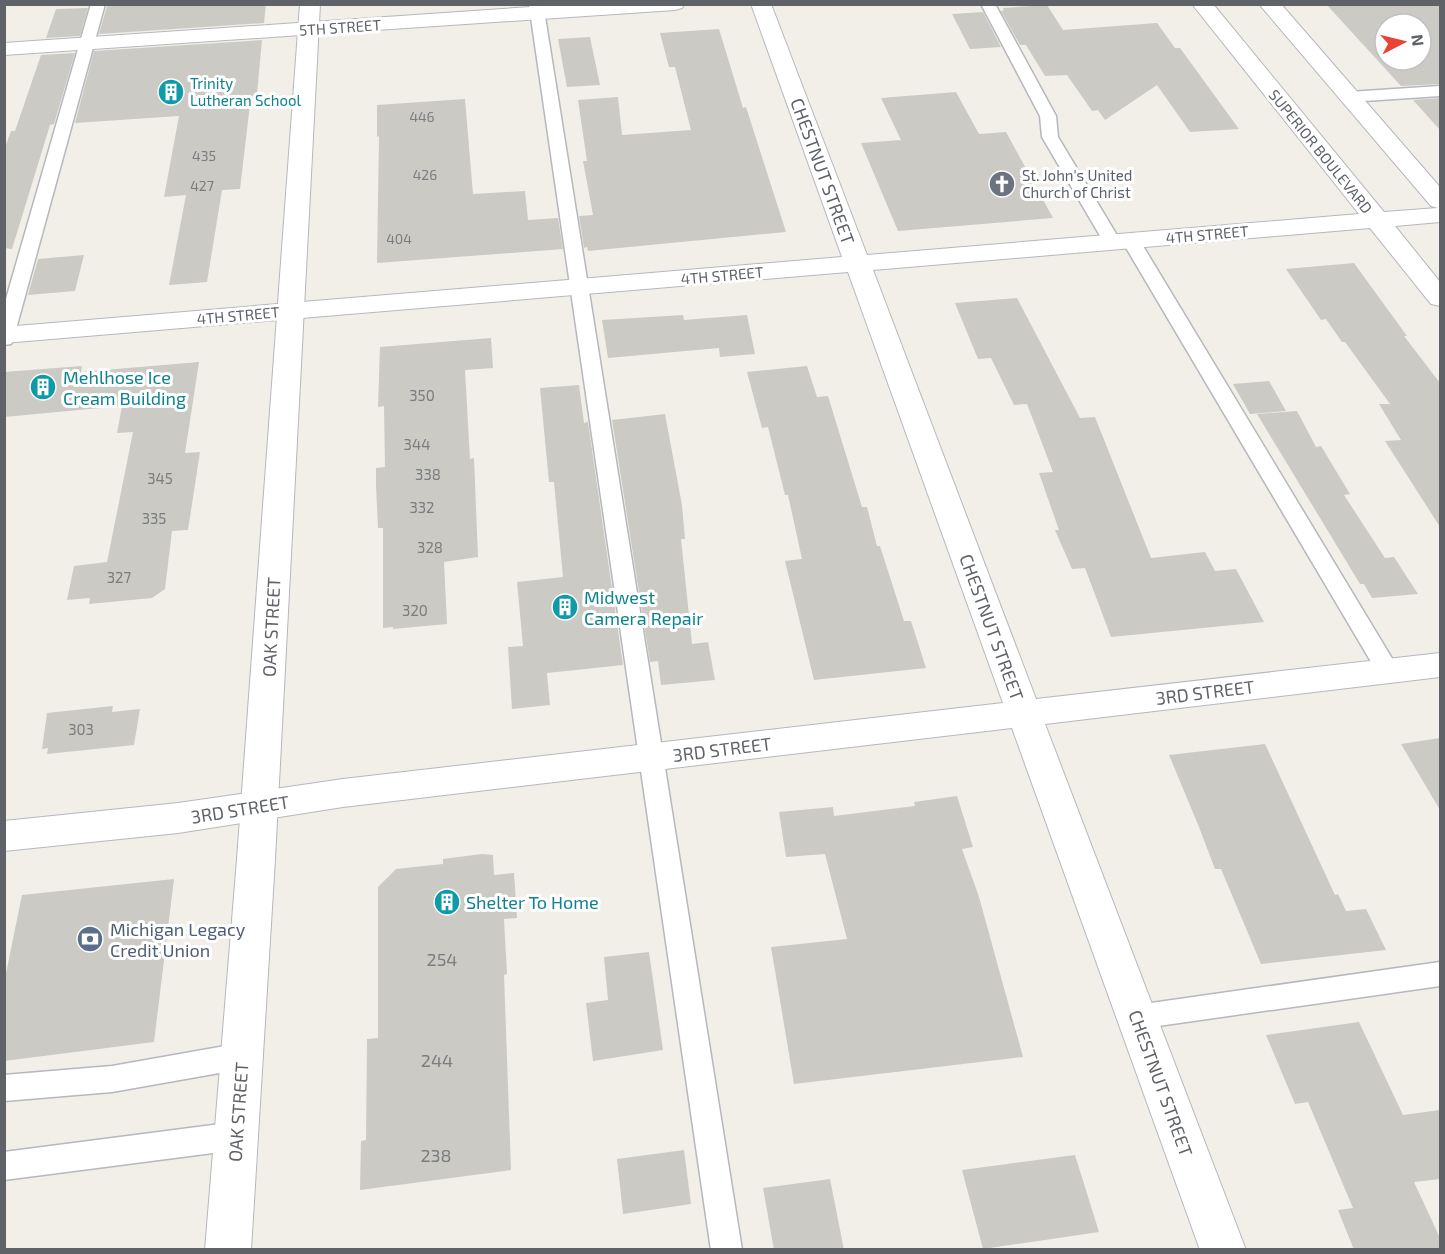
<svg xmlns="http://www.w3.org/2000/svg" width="1445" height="1254" viewBox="0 0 1445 1254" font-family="'Exo 2',sans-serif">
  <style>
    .building { fill: #cccac5; fill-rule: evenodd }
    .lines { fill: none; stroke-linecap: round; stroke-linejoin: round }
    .service-casing { stroke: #b5b8bc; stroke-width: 3 }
    .minor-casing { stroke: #b5b8bc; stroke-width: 2 }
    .tertiary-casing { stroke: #b5b8bc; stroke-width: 2 }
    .service { fill: #fff; fill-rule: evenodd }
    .minor { fill: #fff; fill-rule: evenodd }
    .tertiary { fill: #fff; fill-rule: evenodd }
    .labels { text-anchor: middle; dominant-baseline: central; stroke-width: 6; stroke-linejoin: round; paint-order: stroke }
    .far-number-label { font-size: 14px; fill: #7a7d7f }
    .far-street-label { font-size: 15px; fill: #5f6368; stroke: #fff }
    .far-culture-label { font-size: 15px; fill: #0d838f; stroke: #fff; text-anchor: start }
    .far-worship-label { font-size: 15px; fill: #5b616d; stroke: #fff; text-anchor: start }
    .number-label { font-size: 15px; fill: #7a7d7f }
    .street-label { font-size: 18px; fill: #5f6368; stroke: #fff }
    .culture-label { font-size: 18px; fill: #0d838f; stroke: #fff; text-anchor: start }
    .service-label { font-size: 18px; fill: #4e5e75; stroke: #fff; text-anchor: start }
    .near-number-label { font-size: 18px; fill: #7a7d7f }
  </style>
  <rect width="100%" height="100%" fill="#f1efe8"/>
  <path class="building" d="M121,4H266L264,23L99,34L107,6Z
    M1326,4H1440V84L1401,86ZM1385,24H1421V60H1385Z
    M1047,5L1063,30L1157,23L1175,48H1180L1239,129L1190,132L1157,85L1105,120L1098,110L1092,111L1067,75L1045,76L1026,45H1020L1001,11L1004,10L1003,8Z
    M88,8L80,36L46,38L56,9Z
    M983,12L1001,47L970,49L952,14Z
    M719,29L743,108L746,107L786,232L588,251L587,247L584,248L579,216L593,215L583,161H587L578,100L618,97L622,135L691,130L675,67H669L660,33Z
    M590,37L600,85L567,87L558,39Z
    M262,40L256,104H250L240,189L222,190L207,282L169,285L186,195L164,197L179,116L75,123L94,51Z
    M75,53L54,124L50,125L12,249L4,248V150L11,131H15L41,55Z
    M956,92L979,134L1006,132L1053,218L898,231L861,143L901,140L881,98Z
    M1440,98V130L1413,100Z
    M465,99L473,194L525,191L528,220L558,218L563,249L377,263L379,136L377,137V105Z
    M84,255L75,291L28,295L38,259Z
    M1354,263L1407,336H1404L1440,383V527L1385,441L1401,440L1379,404H1390L1345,342H1342L1326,319L1321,320L1286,269Z
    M1017,298L1080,418L1095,417L1151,558L1205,552L1215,571L1236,569L1264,622L1111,637L1085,568L1072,569L1055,530H1059L1039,473L1053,472L1027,404L1014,405L991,358L978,359L955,303Z
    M683,315L684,320L747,315L755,354L720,357L719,348L608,358L602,320Z
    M491,338L493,368L465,370L470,459L474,458L478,557L444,562L447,624L393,629V627L383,628V528H378L376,485V468L385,467L384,406L378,407L380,347Z
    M199,362L185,453L200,452L188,530L172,531L165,589L152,598L89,604L90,598L67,600L74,566L107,562L133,432L117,433L122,406L4,417V372L82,366L81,372Z
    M807,366L817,397L828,396L862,507H867L877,546H880L904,621H911L926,668L814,680L785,561L802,559L788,495H785L768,427L762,428L747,372Z
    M1269,381L1286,411L1250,414L1233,384Z
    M579,385L584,423L588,422L623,665L547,673L550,705L512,709L508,647L523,646L517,582L563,577L554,482H549L540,388Z
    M1297,411L1316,447L1321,446L1350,494L1344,495L1385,558L1394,557L1418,594L1372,598L1364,584H1360L1257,414Z
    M665,414L682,505L685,539H681L692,644L708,642L715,680L661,685L658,661L650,662L612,420Z
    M113,706L112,712L140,709L134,745L47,754L48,748L42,749L47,713Z
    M1440,738V810L1401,744Z
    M1265,744L1335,895L1338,894L1346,911L1366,909L1386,950L1261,964L1221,869H1215L1199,827L1169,755Z
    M957,796L973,847L962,849L979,897L1023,1057L794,1084L771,947L847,939L825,854L786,857L779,812L833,807L834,816L915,806L914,802Z
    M482,854L493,855L494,875L514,873L517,918L504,919L507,974L504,975L511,1170L360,1190L361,1141L366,1140L367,1039L378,1038V887L396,869L443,864V859Z
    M174,879L154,1042L4,1061V983L22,895Z
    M649,952L663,1050L593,1061L586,1003L608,1000L604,957Z
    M1359,1022L1403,1115L1440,1110V1179L1414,1182L1440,1238V1250H1354L1338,1210L1353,1208L1308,1102L1295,1104L1266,1035Z
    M684,1150L691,1204L623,1214L617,1159Z
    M1075,1155L1099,1232L983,1249L962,1170Z
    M830,1179L844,1250H774L763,1188Z"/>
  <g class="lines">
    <defs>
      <path id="service" d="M91,4H105L13,340L11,344L4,345V306Z
        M529,4H543L742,1250H711Z
        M981,4H995L1056,116L1058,137L1121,242L1118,246H1106L1042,137L1040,116Z
        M1440,86V96L1349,102L1341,97L1349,92Z
        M1131,236L1137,237L1140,241L1396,665L1400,671L1396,677L1388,680L1380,677L1122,241L1125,237Z
        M1440,962V986L1137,1029L1127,1026L1123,1017L1127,1008L1137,1005Z
        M242,1043L252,1047L256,1056L252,1065L242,1069L112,1092L4,1101V1075L112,1066Z
        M236,1122L246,1126L251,1136L246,1146L236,1150L4,1180V1152Z"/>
      <path id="minor" d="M575,4H685L682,8L675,10L4,55V43Z
        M751,4H771L867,255L1359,214L1192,4H1213L1384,212L1438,208L1431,206L1259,4H1281L1440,187V222L1395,226L1440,282V306L1431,304L1370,228L873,270L1036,699L1440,653V677L1045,724L1246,1250H1200L1012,728L343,807L178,833L4,851V821L178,803L343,779L1003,703L848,272L4,343V327L842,257Z"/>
      <path id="tertiary" d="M300,4H320L275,859L251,1250H205L237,859Z"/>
    </defs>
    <use href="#service" class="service-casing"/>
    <use href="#minor" class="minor-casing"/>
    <use href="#tertiary" class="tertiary-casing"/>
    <use href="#service" class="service"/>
    <use href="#minor" class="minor"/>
    <use href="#tertiary" class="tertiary"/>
  </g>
  <defs>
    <symbol id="building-disc" viewBox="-11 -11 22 22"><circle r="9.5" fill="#0f9aa8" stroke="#fff"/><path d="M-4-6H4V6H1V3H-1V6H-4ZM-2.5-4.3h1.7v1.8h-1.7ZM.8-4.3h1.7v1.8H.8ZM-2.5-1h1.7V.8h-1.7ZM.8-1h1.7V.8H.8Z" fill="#fff"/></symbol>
    <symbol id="church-disc" viewBox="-11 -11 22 22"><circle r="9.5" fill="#6b7280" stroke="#fff"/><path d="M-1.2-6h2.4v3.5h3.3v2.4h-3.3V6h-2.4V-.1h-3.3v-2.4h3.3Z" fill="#fff"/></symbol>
    <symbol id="bank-disc" viewBox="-11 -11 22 22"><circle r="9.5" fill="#5c6f8a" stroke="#fff"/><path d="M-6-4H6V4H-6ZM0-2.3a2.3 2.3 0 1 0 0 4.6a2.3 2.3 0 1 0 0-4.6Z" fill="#fff"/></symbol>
  </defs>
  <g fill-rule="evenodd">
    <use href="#building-disc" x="156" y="77" width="30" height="30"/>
    <use href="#church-disc" x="987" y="169" width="30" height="30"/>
    <use href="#building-disc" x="28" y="372" width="30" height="30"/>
    <use href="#building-disc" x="550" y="592" width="30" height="30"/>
    <use href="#building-disc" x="432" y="887" width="30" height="30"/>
    <use href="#bank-disc" x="75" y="924" width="30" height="30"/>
  </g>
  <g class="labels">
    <g class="far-number-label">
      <text x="422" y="116">446</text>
      <text x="204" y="155">435</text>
      <text x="425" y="174">426</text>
      <text x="202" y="185">427</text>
      <text x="399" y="238">404</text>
    </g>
    <g class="far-street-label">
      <text transform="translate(340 27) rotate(-4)">5TH STREET</text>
      <text transform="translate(1321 151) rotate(51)">SUPERIOR BOULEVARD</text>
      <text transform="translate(1207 234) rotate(-5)">4TH STREET</text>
      <text transform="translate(722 275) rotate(-5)">4TH STREET</text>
      <text transform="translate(238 315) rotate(-5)">4TH STREET</text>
    </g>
    <g class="far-culture-label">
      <text x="190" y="83">Trinity<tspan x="190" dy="17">Lutheran School</tspan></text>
    </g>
    <g class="far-worship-label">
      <text x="1022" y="175">St. John's United<tspan x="1022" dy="17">Church of Christ</tspan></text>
    </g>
    <g class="number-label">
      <text x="422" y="395">350</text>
      <text x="417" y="444">344</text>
      <text x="428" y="474">338</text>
      <text x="160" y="478">345</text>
      <text x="422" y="507">332</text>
      <text x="154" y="518">335</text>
      <text x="430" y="547">328</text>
      <text x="119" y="577">327</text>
      <text x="415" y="610">320</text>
      <text x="81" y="729">303</text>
    </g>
    <g class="street-label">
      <text transform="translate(823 171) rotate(70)">CHESTNUT STREET</text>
      <text transform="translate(271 627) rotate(-87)">OAK STREET</text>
      <text transform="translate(992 627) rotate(70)">CHESTNUT STREET</text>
      <text transform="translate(1205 692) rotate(-7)">3RD STREET</text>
      <text transform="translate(722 749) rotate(-7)">3RD STREET</text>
      <text transform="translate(240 809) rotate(-9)">3RD STREET</text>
      <text transform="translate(1161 1083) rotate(70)">CHESTNUT STREET</text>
      <text transform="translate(238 1112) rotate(-86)">OAK STREET</text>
    </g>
    <g class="culture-label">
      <text x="63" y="377">Mehlhose Ice<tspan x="63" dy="21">Cream Building</tspan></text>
      <text x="584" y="597">Midwest<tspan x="584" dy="21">Camera Repair</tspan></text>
      <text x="466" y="902">Shelter To Home</text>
    </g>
    <g class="service-label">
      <text x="110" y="929">Michigan Legacy<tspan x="110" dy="21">Credit Union</tspan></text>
    </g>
    <g class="near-number-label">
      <text x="442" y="959">254</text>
      <text x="437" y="1060">244</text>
      <text x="436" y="1155">238</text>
    </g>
  </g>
  <rect width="1445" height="1254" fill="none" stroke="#5f6368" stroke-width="12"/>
  <g transform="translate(1403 42) rotate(83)"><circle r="28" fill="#ffffff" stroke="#bfc1c3" stroke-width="1.5"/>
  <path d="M0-4.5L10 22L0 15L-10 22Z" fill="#ea4335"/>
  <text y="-9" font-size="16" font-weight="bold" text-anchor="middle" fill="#5f6368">N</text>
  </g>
</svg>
